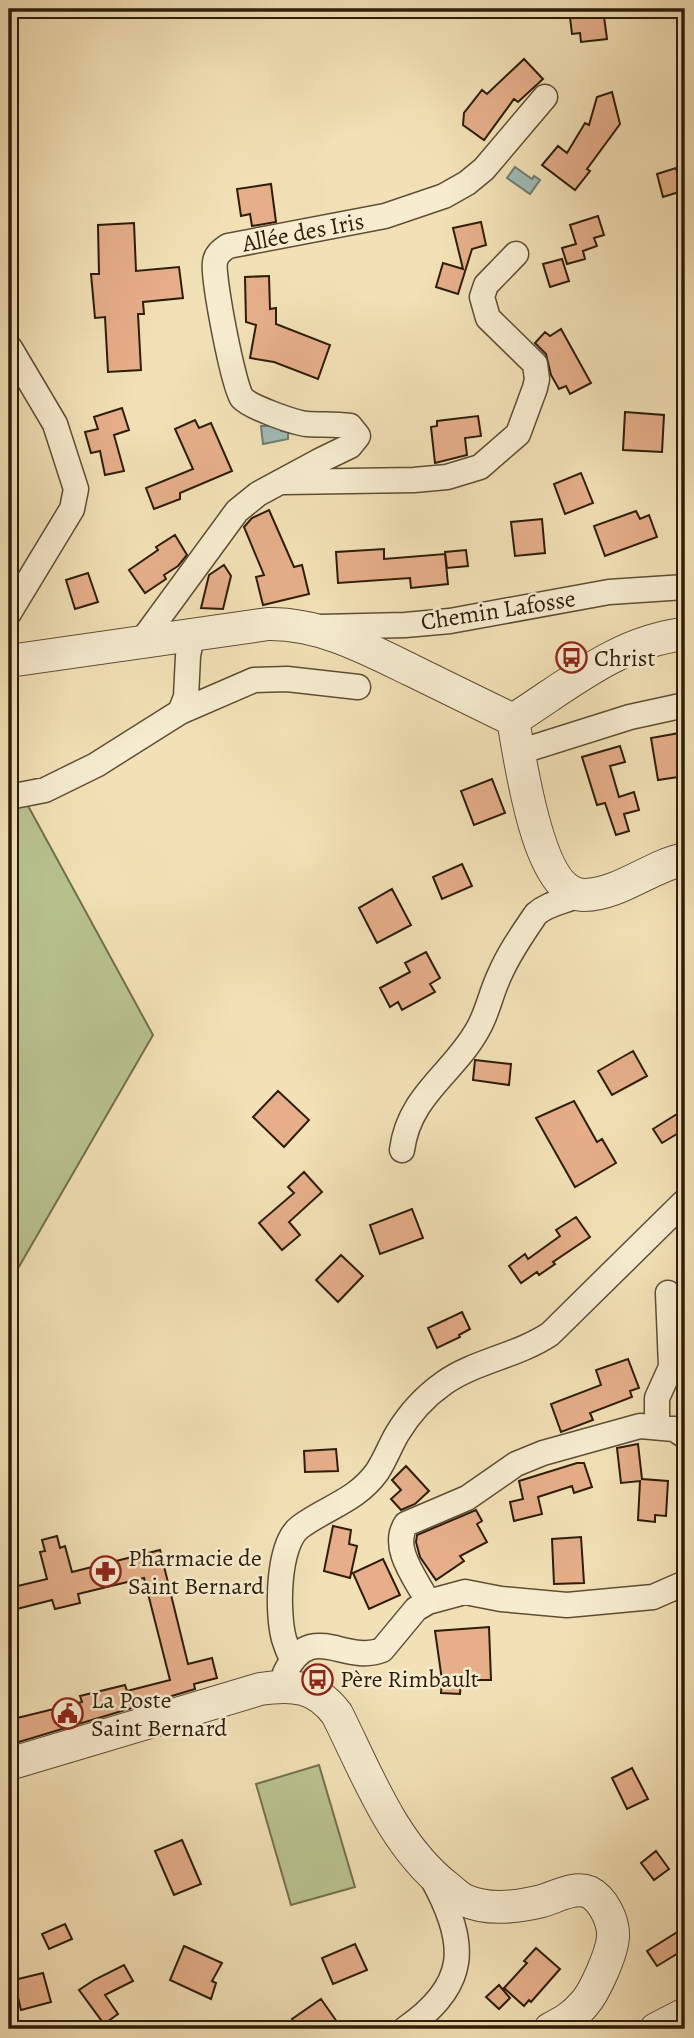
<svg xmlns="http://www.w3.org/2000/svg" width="694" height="2038" viewBox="0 0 694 2038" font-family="Alegreya,serif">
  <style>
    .green { fill: #b8c390; stroke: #72704d; stroke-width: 2 }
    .water { fill: #9fbbb8; stroke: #717c72; stroke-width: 2 }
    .building { fill: #e6af89; stroke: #2d1d0a; stroke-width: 2 }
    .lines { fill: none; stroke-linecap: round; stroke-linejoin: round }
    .minor-casing { stroke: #5e4e35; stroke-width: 27 }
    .tertiary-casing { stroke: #5e4e35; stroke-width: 34 }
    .minor { stroke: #f7ecd0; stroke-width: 24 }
    .tertiary { stroke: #f7ecd0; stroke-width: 32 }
    .labels { text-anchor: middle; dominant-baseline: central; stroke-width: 5; stroke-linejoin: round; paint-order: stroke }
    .street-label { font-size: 24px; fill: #2d1d0a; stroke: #f7ecd0 }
    .poi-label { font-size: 24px; fill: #2d1d0a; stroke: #f7ecd0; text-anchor: start }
  </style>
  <rect width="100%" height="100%" fill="#f2e1b6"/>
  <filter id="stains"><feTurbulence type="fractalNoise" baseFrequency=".00286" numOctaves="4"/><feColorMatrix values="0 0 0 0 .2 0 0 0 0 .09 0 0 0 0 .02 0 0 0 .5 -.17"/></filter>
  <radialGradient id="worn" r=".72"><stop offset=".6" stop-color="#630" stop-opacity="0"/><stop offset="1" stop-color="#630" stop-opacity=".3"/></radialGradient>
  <path class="green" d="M27,804L153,1035L9,1284V807Z
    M319,1765L355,1887L291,1905L256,1784Z"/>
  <path class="water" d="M515,167L532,179L534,176L540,180L530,194L507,178Z
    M261,426H280L281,431L288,432V439L263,444Z"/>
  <path class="building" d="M569,9H603L607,39L581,42L580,33L572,34Z
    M524,59L543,79L518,102L514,99L484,140L463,125L464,113L482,90L487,94Z
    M612,92L620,124L587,169L590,171L575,190L542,165L558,146L567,153L585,123L589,125L597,97Z
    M676,168L682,191L663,197L657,174Z
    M271,184L276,222L252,226L250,214L241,216L237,189Z
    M598,216L604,235L594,238L597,246L583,251L585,259L567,264L562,248L576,244L570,225Z
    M481,222L486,245L472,249L458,294L436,287L443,263L463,269L453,228Z
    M134,223L136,271L179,267L183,298L143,302L144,314H138L141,370L108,372L105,317L95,318L91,274H99L98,225Z
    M562,259L569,281L550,287L543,264Z
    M269,276L270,309L276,308V324L330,345L318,379L274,362L250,358L256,325L246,322L245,277Z
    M561,329L591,383L570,394L566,386L559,389L551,375L546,354L535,343L545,332L550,336Z
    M122,408L129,430L114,435L124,471L105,475L100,451L91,453L85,432L98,429L94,417Z
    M625,412L664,415L662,452L623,450Z
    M478,416L481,436L465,438L467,455L435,463L431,427L437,426V421Z
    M195,420L199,428L211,423L232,471L180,493V499L154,509L146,488L193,469L175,429Z
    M581,473L593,503L565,514L554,484Z
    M269,510L294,567L302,565L309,594L263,605L256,577L264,575L244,527L252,518Z
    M636,511L640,519L649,515L657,537L605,556L594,526Z
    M542,519L545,553L515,556L511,522Z
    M175,535L187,555L178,566L164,575L166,579L145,593L129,570L158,550L156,547Z
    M384,549V559L445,554L448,584L411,588L410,578L338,583L336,552Z
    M466,550L468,566L447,568L445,552Z
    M224,565L231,576L223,609L201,608L209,575Z
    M88,573L98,602L75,609L66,580Z
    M685,732V776L658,780L651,738Z
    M620,746L625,762L610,766L619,797L634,792L639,810L624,814L629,831L616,835L605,803L597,805L582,757Z
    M492,779L505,813L474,825L461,791Z
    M462,864L472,886L442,899L433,877Z
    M392,889L411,925L377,943L359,908Z
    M426,952L440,978L430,984L435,992L402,1010L398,1002L390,1007L380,988L410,972L405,963Z
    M633,1051L647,1076L612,1095L598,1071Z
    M475,1060L511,1064L509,1085L473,1080Z
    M278,1091L309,1120L284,1147L253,1117Z
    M574,1101L597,1142L602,1139L616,1163L575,1187L536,1118Z
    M685,1109V1129L662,1143L653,1129Z
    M304,1172L322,1192L289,1222L300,1235L282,1250L259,1223L294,1193L288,1187Z
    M412,1209L423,1238L380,1254L370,1225Z
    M576,1217L590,1237L553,1262L555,1264L539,1275L537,1272L521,1283L509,1266L525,1254L528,1259L560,1236L556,1230Z
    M341,1255L363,1276L338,1302L316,1280Z
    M462,1312L470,1329L459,1335L460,1337L437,1348L428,1328Z
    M628,1359L639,1388L630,1391L632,1397L590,1413L593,1420L561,1432L551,1404L601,1385L596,1370Z
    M638,1444L642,1479L668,1481L666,1516L655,1515V1522L638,1520L640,1481L621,1483L617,1448Z
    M336,1449L338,1471L305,1472L304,1451Z
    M577,1463H584L592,1487L574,1493L572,1486L538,1497L542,1514L514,1521L510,1502L523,1499L519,1481Z
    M406,1466L429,1491L415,1504L401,1510L391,1499L401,1490L392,1480Z
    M476,1510L482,1521L477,1524L487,1542L460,1556L464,1561L436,1580L420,1557L416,1542L417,1535Z
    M333,1526L351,1530L349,1544L357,1546L350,1578L324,1571Z
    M57,1536L60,1548L65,1546L72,1572L160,1550L188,1664L212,1658L217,1678L194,1684L195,1689L9,1745V1720L82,1702L80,1696L125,1685L127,1691L170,1680L144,1578L78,1594L80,1603L55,1609L52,1600L9,1611V1588L47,1579L40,1552L45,1551L42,1540Z
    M581,1537L584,1583L554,1584L552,1539Z
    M383,1559L400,1595L369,1609L353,1573Z
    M489,1627L491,1680H461L460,1694L441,1693L442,1680L435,1631Z
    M632,1768L648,1799L627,1809L612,1778Z
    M182,1840L201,1884L174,1895L155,1851Z
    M656,1851L669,1869L654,1880L641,1863Z
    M65,1924L72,1939L49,1949L42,1934Z
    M679,1931L685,1942V1949L657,1966L647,1951Z
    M355,1944L367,1970L333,1984L322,1958Z
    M184,1946L222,1963L212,1981L216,1983L211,1999L170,1980Z
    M536,1948L560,1969L531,2002L529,2000L524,2006L504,1988L527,1963L524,1961Z
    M124,1965L133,1981L105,1995L118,2014L104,2024L79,1990L94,1980Z
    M43,1973L51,2002L21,2010L14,1980Z
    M499,1985L510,1998L499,2009L486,1997Z
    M321,1999L342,2029H299L292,2019Z"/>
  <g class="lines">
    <defs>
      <path id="minor" d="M284,482L414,480L447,477L480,467L518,434L535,388L537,379L535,364L488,318L482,297L486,285L516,254
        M9,613L72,509L76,489L55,424L10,348
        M321,627L405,625L450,621L609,592L685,587
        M141,642L237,511L258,494L319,461L350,446L358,436L350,426C335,424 322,425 307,424C295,423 250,407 242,398C234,389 212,276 215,262C216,254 222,250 228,246L385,216L444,196L467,183L484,169L545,97
        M180,712L254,680L287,679L358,687
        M519,752L630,717L685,705
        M9,797L45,790L96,765L180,712L186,697L188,656L192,635
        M402,1150C409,1095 454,1073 478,1029C488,1012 491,992 500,974C509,953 523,933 536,914C548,903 564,902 579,895
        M657,1426V1398L671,1367L668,1293
        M428,1602C417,1580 390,1548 406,1524L467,1498L516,1464L543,1453L640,1426L674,1429L685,1436
        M292,1659C289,1653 286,1646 284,1639C277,1614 277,1544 300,1527C327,1507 356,1501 377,1472C385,1460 390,1446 397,1434C409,1414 424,1397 444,1383C475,1361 517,1356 550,1334L685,1201
        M285,1673C312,1619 343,1665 382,1650L416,1609L428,1602L465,1592L501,1599L567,1605L653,1597L685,1583
        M405,2029C469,1985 468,1944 433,1880"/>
      <path id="tertiary" d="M685,634C619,641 568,685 513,720C520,756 537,896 585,895C620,894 651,866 685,859
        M9,661L268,624C319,623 366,648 411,670C445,687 479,703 513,720
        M9,1764L260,1689C293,1684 316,1686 337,1714C367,1774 393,1845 447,1887C452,1891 458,1897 464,1900C488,1911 518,1907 542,1901C556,1897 574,1886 589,1892C603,1899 614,1921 613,1937C612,1953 595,1992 584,2004C574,2016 563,2022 550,2029
        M656,2029L685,2014"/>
    </defs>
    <use href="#minor" class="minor-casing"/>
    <use href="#tertiary" class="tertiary-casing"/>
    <use href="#minor" class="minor"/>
    <use href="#tertiary" class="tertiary"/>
  </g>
  <defs>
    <symbol id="bus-ring" viewBox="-11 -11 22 22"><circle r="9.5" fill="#f7ecd0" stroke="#8f2418" stroke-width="1.5"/><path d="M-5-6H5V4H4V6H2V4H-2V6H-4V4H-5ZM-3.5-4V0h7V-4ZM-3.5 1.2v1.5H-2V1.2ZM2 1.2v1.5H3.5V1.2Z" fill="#8f2418"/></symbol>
    <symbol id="pharmacy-ring" viewBox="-11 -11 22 22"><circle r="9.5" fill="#f7ecd0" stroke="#8f2418" stroke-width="1.5"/><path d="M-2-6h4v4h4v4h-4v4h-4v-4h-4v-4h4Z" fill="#8f2418"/></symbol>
    <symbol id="civic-ring" viewBox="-11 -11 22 22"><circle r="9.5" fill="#f7ecd0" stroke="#8f2418" stroke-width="1.5"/><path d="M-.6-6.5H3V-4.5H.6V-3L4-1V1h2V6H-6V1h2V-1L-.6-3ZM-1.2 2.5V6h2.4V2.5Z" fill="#8f2418"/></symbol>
  </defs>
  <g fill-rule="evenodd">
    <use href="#bus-ring" x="554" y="640" width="35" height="35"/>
    <use href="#pharmacy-ring" x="88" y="1554" width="35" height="35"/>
    <use href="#bus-ring" x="300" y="1662" width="35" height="35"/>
    <use href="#civic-ring" x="50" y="1696" width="35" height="35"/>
  </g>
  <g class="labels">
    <g class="street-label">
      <text transform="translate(303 232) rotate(-11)">Allée des Iris</text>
      <text transform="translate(498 610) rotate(-9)">Chemin Lafosse</text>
    </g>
    <g class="poi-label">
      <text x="594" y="658">Christ</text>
      <text x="128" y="1558">Pharmacie de<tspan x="128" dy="28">Saint Bernard</tspan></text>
      <text x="340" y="1679">Père Rimbault</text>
      <text x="91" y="1700">La Poste<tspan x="91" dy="28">Saint Bernard</tspan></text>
    </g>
  </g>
  <rect width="694" height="2038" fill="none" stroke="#f2e1b6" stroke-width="35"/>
  <rect x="10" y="10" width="673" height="2017" fill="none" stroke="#2d1d0a" stroke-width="3.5"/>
  <rect x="18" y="18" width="659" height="2003" fill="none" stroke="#2d1d0a" stroke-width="2"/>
  <rect width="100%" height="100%" filter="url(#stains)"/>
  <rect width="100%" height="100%" fill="url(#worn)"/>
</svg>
